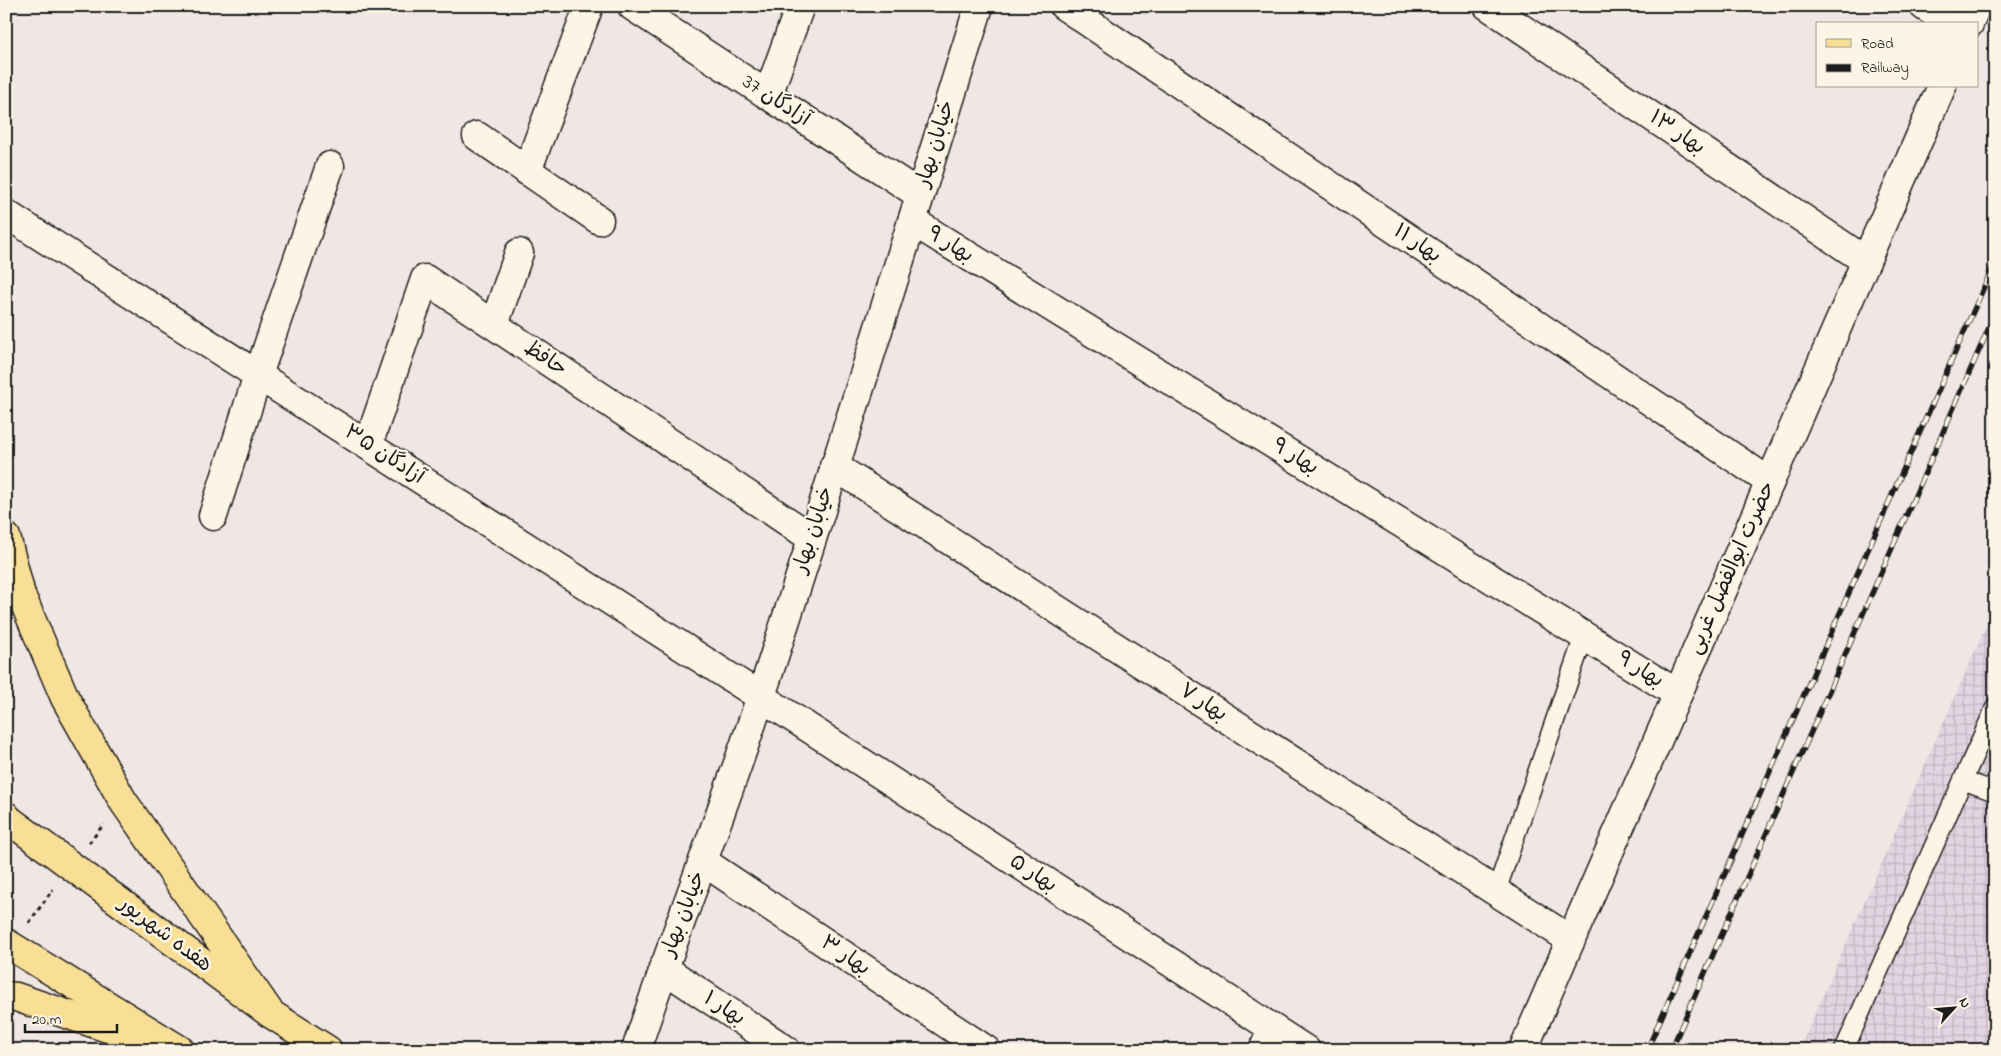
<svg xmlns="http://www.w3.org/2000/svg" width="2001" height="1056" viewBox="0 0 2001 1056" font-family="'Indie Flower','Playpen Sans Arabic',sans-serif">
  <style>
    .industrial { fill: url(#industrial-grid) }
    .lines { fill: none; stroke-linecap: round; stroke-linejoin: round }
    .lane-casing { stroke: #1c1c1c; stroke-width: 21 }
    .street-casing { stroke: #1c1c1c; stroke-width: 31 }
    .secondary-casing { stroke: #1c1c1c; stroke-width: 31 }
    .primary-casing { stroke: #1c1c1c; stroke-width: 31 }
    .path { stroke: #1c1c1c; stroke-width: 3; stroke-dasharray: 4 4; stroke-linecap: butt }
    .lane { stroke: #fcf5e5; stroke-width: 18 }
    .street { stroke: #fcf5e5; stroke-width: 28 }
    .secondary { stroke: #fcf5e5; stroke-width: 28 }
    .primary { stroke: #f9df96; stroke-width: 28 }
    .rail-casing { stroke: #1c1c1c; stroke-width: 5.5 }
    .rail { stroke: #fcf5e5; stroke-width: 4; stroke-dasharray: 11; stroke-linecap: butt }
    .labels { text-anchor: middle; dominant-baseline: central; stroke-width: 5; stroke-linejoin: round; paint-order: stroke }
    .street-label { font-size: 21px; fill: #1c1c1c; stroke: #fcf5e5 }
  </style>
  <defs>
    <pattern id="industrial-grid" width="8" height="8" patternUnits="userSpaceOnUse" patternTransform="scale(1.25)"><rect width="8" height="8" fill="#e2d4e0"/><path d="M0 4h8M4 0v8" fill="none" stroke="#c1b5c0"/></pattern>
  </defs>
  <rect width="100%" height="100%" fill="#f0e6e3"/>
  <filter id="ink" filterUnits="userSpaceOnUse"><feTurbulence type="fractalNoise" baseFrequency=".02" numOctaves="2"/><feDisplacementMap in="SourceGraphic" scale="10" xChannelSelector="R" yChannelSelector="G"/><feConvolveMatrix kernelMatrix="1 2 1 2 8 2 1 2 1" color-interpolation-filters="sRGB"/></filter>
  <g filter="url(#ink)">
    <path class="industrial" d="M1995,606V1050H1799Z"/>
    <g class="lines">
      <defs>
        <path id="lane" d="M1995,708L1963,780L1995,792
          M1496,892L1584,636
          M1844,1050L1963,780"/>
        <path id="street" d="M632,6L920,195
          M1064,6L1770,482
          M1488,6L1866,261
          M1924,6L1951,24
          M768,95L800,6
          M477,136L599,220
          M527,171L589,6
          M6,214L761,697L1306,1050
          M912,221L1678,694
          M494,325L519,253
          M368,445L425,279L812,538
          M834,466L1571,940
          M213,516L258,375L330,166
          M704,862L986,1050
          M663,968L786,1050
          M1263,1050L1273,1029"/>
        <path id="secondary" d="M1969,24L1976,6
          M636,1050C675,931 722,815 761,696C837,467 907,236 979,6
          M1523,1050L1942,86"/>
        <path id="primary" d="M6,537L21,595L65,698L123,801L271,1014
          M6,816L8,819L271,1014L328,1050
          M6,943L180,1050
          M6,996L16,997L143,1040"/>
      </defs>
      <use href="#lane" class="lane-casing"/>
      <use href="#street" class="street-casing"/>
      <use href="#secondary" class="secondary-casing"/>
      <use href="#primary" class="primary-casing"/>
      <path class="path" d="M89,843L104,824
        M29,923L53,889"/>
      <use href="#lane" class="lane"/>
      <use href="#street" class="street"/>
      <use href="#secondary" class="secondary"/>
      <use href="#primary" class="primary"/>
      <defs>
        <path id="rail" d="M1647,1050L1995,262
          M1671,1050L1995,314"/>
      </defs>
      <use href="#rail" class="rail-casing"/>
      <use href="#rail" class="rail"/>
    </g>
  </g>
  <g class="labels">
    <g class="street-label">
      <text transform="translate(776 101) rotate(33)">آزادگان 37</text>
      <text transform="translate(1677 133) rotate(34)">بهار ۱۳</text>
      <text transform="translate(936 144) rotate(-73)">خیابان بهار</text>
      <text transform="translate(1417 244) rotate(34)">بهار ۱۱</text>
      <text transform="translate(950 245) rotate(32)">بهار ۹</text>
      <text transform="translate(545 359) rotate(34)">حافظ</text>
      <text transform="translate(384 455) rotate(33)">آزادگان ۳۵</text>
      <text transform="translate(1295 457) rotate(32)">بهار ۹</text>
      <text transform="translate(814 530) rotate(-72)">خیابان بهار</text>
      <text transform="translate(1732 568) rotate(-66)">حضرت ابوالفضل غربی</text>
      <text transform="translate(1640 670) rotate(32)">بهار ۹</text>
      <text transform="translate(1203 703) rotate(33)">بهار ۷</text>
      <text transform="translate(1033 874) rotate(33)">بهار ۵</text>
      <text transform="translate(684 914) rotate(-69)">خیابان بهار</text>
      <text transform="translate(165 935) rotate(37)">هفده شهریور</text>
      <text transform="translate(845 956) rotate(34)">بهار ۳</text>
      <text transform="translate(724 1009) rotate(33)">بهار ۱</text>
    </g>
  </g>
  <rect width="2001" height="1056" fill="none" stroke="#fcf5e5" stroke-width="25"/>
  <rect x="12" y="12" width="1976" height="1031" fill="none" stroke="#1c1c1c" stroke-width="2" filter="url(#ink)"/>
  <rect x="1816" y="22" width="162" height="65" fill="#fcf5e5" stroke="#a29e95"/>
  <rect x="1826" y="39" width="25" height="8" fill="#f9df96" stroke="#a29e95"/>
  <text x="1861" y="48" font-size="15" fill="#1c1c1c">Road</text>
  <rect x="1826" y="64" width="25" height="8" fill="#1c1c1c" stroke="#a29e95"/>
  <text x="1861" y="72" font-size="15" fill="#1c1c1c">Railway</text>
  <g transform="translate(1954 1008) rotate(64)" stroke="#fcf5e5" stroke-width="4" paint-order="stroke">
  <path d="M0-4L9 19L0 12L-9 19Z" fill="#1c1c1c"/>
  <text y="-8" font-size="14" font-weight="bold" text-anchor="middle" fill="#1c1c1c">N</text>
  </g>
  <path d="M25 1024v8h92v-8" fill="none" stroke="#1c1c1c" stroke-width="2.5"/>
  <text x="32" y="1024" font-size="15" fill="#1c1c1c" stroke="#fcf5e5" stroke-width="4" paint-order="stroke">20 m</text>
</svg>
